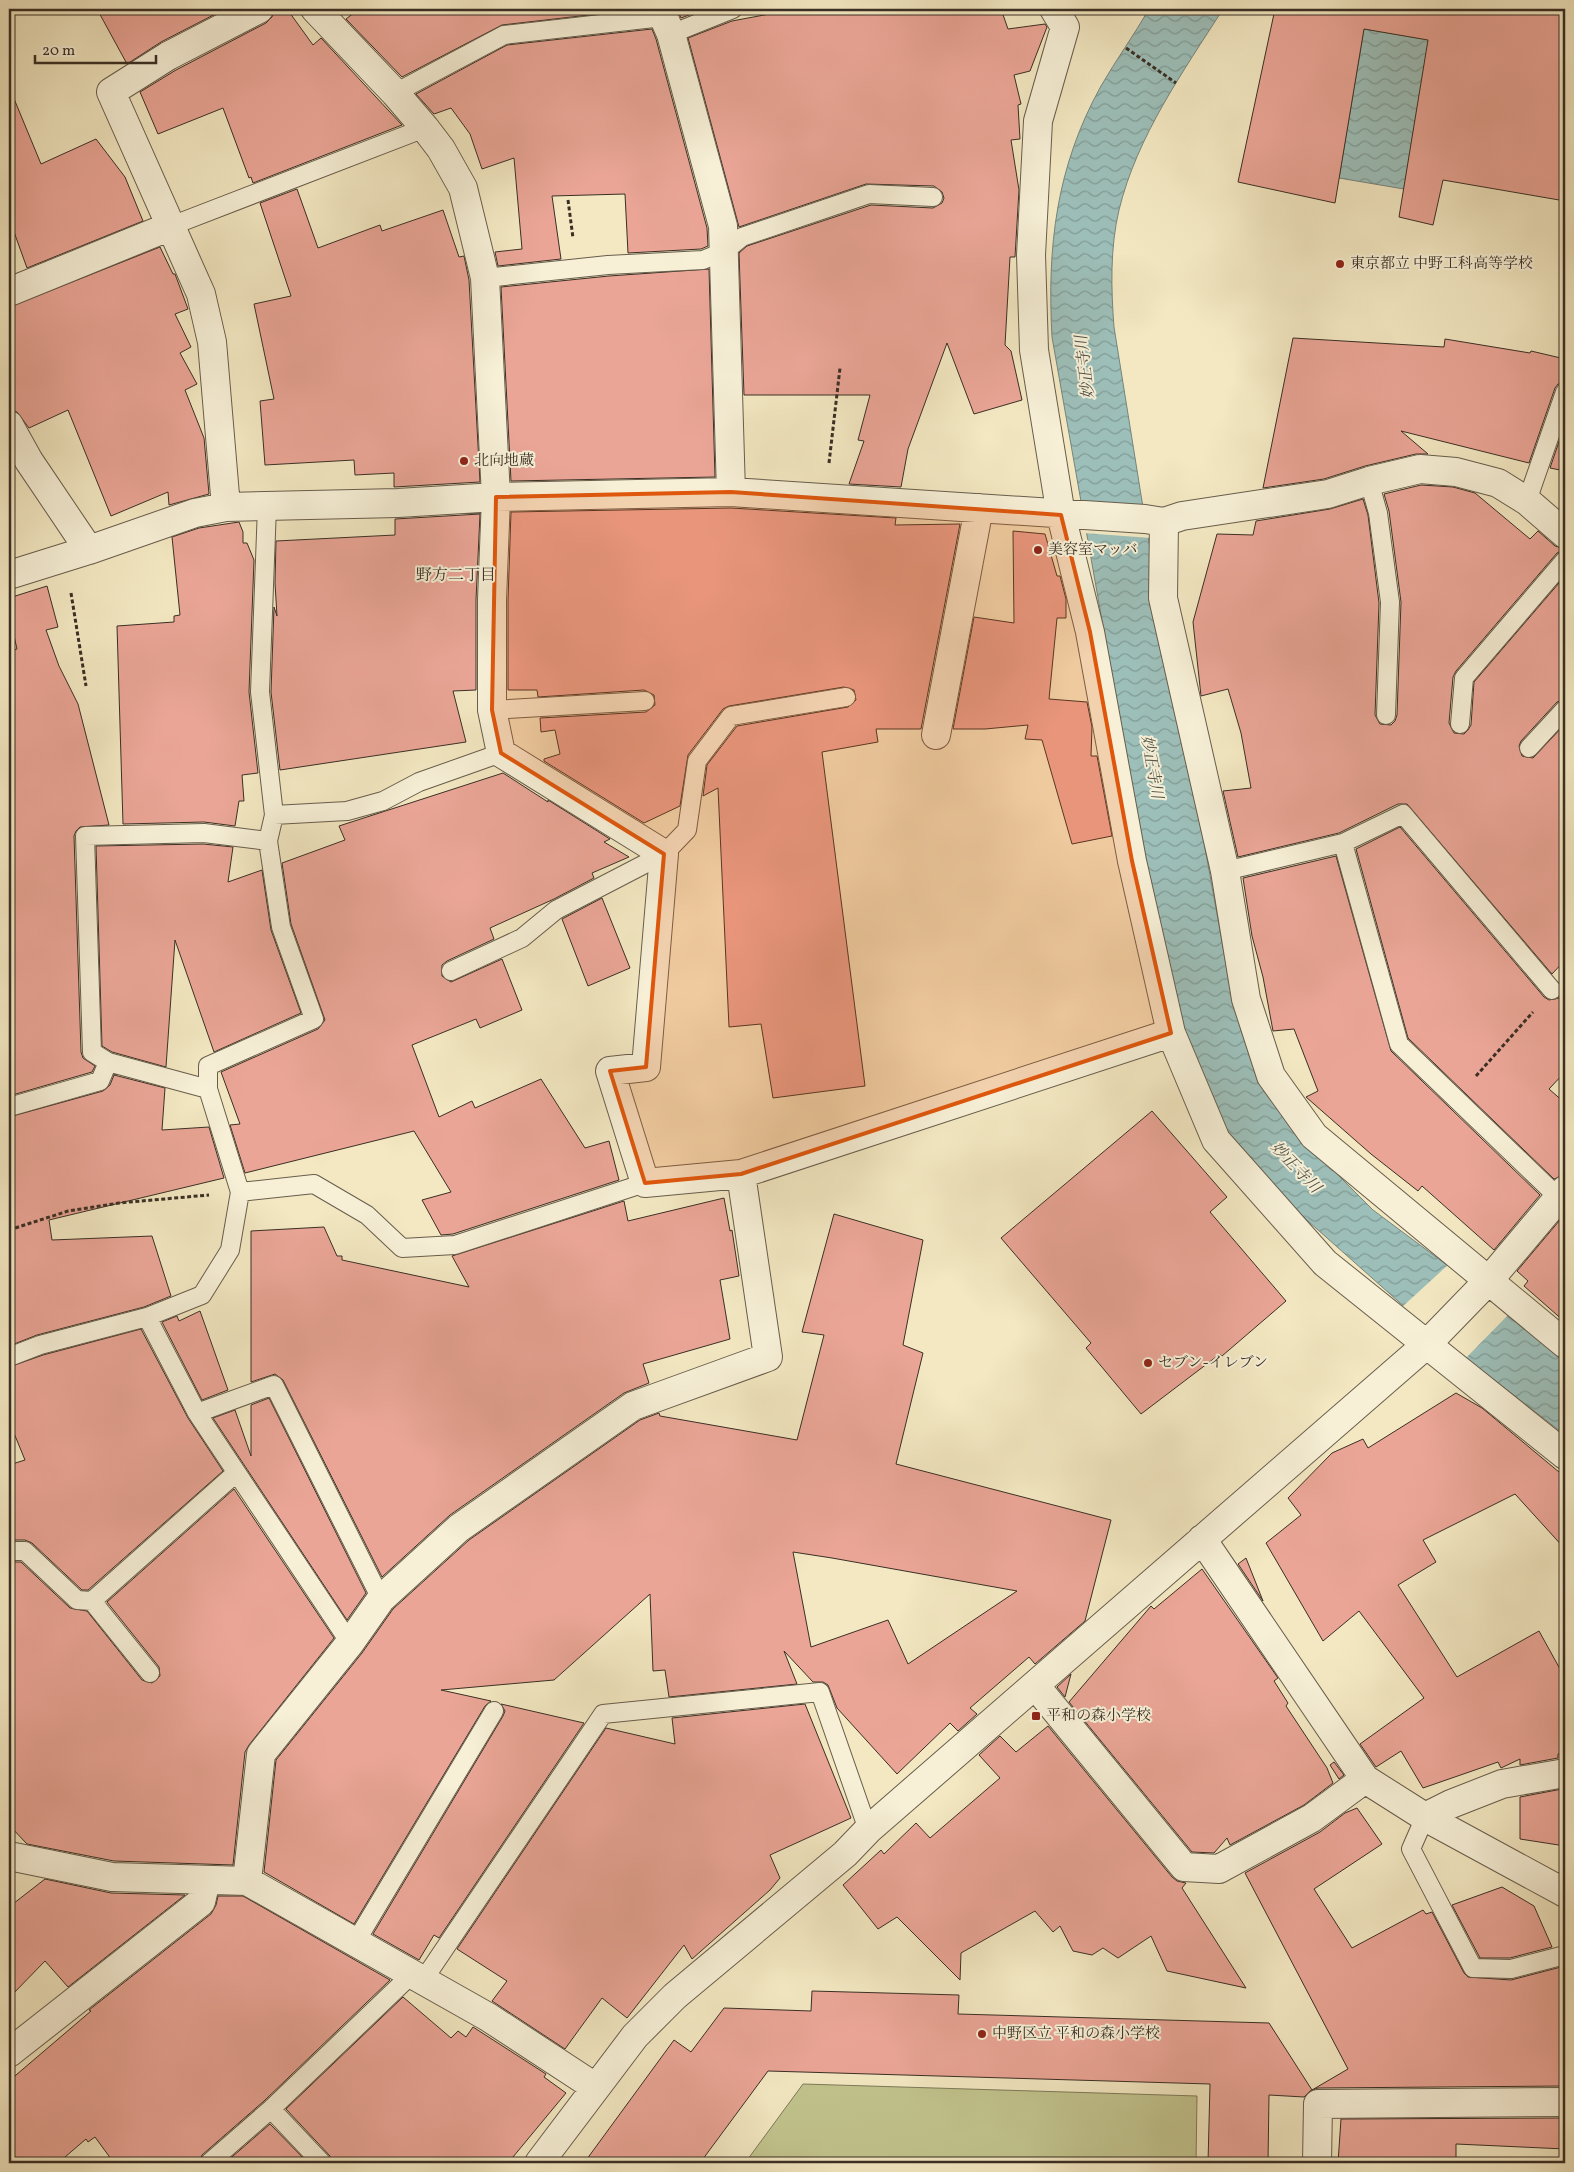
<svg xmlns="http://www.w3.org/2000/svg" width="1574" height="2172" viewBox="0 0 1574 2172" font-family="Vollkorn,'Noto Serif JP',serif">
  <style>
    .green { fill: #c2c48e; stroke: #7e7a5a }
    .water { fill: url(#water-waves); stroke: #75857e }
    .pier { fill: #f3e8c2 }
    .building { fill: #eaa596; stroke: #3a2f25; fill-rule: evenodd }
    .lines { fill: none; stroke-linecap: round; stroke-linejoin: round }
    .service-casing { stroke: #685d4c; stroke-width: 20 }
    .minor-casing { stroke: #685d4c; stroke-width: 30 }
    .path { stroke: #3a2f25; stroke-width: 3; stroke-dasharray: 4 2.5; stroke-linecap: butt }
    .service { stroke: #f7f0d7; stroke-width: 18 }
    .minor { stroke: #f7f0d7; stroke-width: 28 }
    .marked { fill: #df570d; fill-opacity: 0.2; stroke: #df570d; stroke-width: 4; stroke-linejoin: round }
    .poi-dot { fill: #8f2418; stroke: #f7f0d7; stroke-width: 2 }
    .labels { text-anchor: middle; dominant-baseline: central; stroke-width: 4; stroke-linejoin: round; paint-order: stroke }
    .poi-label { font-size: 15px; fill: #3a2f25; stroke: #f7f0d7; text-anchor: start }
    .water-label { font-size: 16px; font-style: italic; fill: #53534a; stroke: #f7f0d7 }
    .neighbourhood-label { font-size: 16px; fill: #3a2f25; stroke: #f7f0d7 }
  </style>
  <defs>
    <pattern id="water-waves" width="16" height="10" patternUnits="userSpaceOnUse" patternTransform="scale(1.25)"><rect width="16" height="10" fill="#9dbfb9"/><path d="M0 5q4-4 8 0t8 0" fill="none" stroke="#819c96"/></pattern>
  </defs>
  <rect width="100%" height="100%" fill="#f3e8c2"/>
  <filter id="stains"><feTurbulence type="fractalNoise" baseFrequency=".004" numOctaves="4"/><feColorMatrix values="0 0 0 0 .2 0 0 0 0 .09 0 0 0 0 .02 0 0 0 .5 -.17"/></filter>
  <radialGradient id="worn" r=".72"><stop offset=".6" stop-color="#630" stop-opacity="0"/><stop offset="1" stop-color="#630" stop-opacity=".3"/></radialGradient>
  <path class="green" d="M803,2084L1197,2096L1196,2163H745Z"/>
  <path class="water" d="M1149,9H1223C1183,72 1137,136 1119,210C1110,248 1111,289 1114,327L1146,526L1233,1001L1242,1033L1262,1084L1302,1139L1373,1210L1479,1289L1565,1358V1435L1435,1334L1254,1173L1207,1104L1173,1023L1052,337C1047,247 1056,167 1101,86C1116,60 1134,35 1149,9Z
    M1364,29L1429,40L1404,189L1339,178Z"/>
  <path class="pier" d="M1077,501L1145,507L1151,538L1083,533Z
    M1449,1264L1511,1312L1464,1360L1401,1308Z"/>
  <path class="building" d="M97,9H225L161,42L127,64Z
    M274,9H287L313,45L321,38L402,125L253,183L251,177L249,178L223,108L158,134L140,92L176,70L266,23L272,17Z
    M359,9H641L502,25L402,77L346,19Z
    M677,9H705L681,18Z
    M796,9H1001L1008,29L1045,24L1047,27L1030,71L1014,75L1021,104L1018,105L1020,139L1011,140L1019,190L1015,257H1010L1005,345L1011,351L1022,400L974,414L947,343L908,449L901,487L849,484L864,441L858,440L870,395H744L739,253L747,246L871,205L933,208L942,203L944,198L942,192L934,186L866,184L739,227L688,38L732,21Z
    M1275,9H1565V201L1443,180L1433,225L1399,217L1428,40L1364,29L1335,203L1238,182Z
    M652,29L656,39L707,228L708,246L701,249L628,253L625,194L552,196L561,259L498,266L495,252L522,249L514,158L482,169L470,134L451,108L434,114L416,94L507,45Z
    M9,89H10L41,164L96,139L125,177L143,221L27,268L9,218Z
    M297,189L318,248L380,225L382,231L443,210L459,257L464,256L469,280L480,482L394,487V473L355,475L354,460L265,465L260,401L274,399L254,304L291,296L260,203Z
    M160,247L173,274H175L188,309L175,314L191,347L180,353L197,384L185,390L204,438L209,494L169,505L168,492L111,516L68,410L29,428L17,412L9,409V307Z
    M709,269L715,477L511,481L501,287L609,276Z
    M1293,338L1444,347L1445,339L1530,353L1531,351L1565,359V382L1558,384L1555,388L1529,463L1401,431L1428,454H1416L1365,466L1324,479L1263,488Z
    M1565,424V471L1550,468Z
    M1421,485L1453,487L1475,493L1530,539L1538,531L1555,546L1565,549L1557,553L1456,671L1453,677L1449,723L1454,733L1464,734L1468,730L1471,725L1474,682L1565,576V699L1557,702L1521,741L1519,746L1522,756L1533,758L1565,724V960L1552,974L1407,804H1398L1339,833L1238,857L1223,791L1251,788L1241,733L1228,689L1201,696L1193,622L1217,534L1253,535L1256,521L1330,509L1363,499L1368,515L1379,603L1375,715L1380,724L1391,725L1395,721L1397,715L1401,602L1389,511L1384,494Z
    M731,508L896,518L895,525L960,524L921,729H876L878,742L822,752L865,1086L773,1098L761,1024L729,1027L718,788L703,796L707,765L737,726L848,707L856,700L854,690L844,687L729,706L723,709L688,755L680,806L644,823L544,761V759L560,754L555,730L541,732L540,718L646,712L655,705L654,695L644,690L538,697L537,690H508V600L511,512Z
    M480,514L476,600V690L453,691L466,742L280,770L271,692L274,607L277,616L275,583L276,541L395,535V519Z
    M239,522L243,532V543H247L254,560L249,692L258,773L242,775L244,801H239L235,826L204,822L123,824L117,626L174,622V616L180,615L172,537L199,528Z
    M1013,531L1045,534L1057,576H1060L1066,599V618H1057L1049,699L1087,702L1092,727L1091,756H1097L1112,836L1072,844L1042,740L1025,739L1028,725L985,729H953L974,617L1014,623Z
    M47,586L58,627L46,630L59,666L78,704L109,825L80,827L76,831L74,836L81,1052L83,1058L95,1066L92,1072L9,1096V651L17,649L9,614V598Z
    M503,773L548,802V800L610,839L604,842L629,857L592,873L594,878L554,899L490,928L494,939L447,961L442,965V976L451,982L502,959L522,1010L480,1028L476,1019L412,1045L439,1117L472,1101L475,1108L541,1079L585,1148L609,1141L619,1180L453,1234L441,1235L422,1200L451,1192L414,1131L245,1173L230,1125L240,1124L221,1072L318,1029L325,1020L291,924L282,863L345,840L339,826Z
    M1400,827L1544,997L1549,1000L1559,998L1565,1004V1072L1549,1089L1565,1103V1175L1554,1179L1408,1038L1356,849Z
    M203,844L233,847L228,882L262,870L271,930L301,1013L214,1052L175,940L166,1067L112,1052L102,1046L96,846Z
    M1336,856L1391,1051L1540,1195L1494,1250L1422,1186L1418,1191L1371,1154L1306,1097L1318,1091L1294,1029L1273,1031L1263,977L1252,936L1243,878Z
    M602,898L630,968L588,986L562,919Z
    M114,1075L165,1088L162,1130L209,1127L224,1178L49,1220L52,1240L152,1236L171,1296L144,1307L37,1335L9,1346V1117L103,1091L110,1085Z
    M1152,1111L1227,1197L1210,1212L1286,1301L1222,1356L1220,1354L1141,1414L1086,1348L1091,1343L1001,1238Z
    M724,1198L730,1231L732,1230L739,1276L720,1280L730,1339L643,1364L649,1383L624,1393L450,1515L382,1577L283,1380L275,1374L251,1382V1231L324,1227L337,1256H342V1260L469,1287L452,1256L624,1201L628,1221Z
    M834,1214L923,1240L903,1345L923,1353L896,1464L1111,1520L1085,1621L1035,1664L1029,1657L970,1708L977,1714L958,1731L950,1723L897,1774L837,1708L828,1685L823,1682H813L784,1651L797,1684L669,1697L665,1670L653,1671L650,1594L554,1680L441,1690L491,1701L485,1706L354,1924L264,1872L276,1760L362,1653L393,1609L469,1540L640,1420L659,1413L660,1416L797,1440L824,1335L802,1332ZM793,1552L832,1558L1017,1591L908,1664L888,1620L811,1647Z
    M1565,1214V1322L1524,1286L1528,1281L1517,1271Z
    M200,1311L228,1390L202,1400L162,1322L177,1316L179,1321Z
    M141,1329L188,1418L223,1471L88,1590H82L32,1543L25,1540H9V1465L25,1460L9,1421V1367L43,1355Z
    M1456,1393L1482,1408L1565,1477V1549L1515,1494L1423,1540L1436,1562L1398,1585L1457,1677L1539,1631L1565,1678V1751L1558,1754V1758L1520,1765V1759L1501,1768L1498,1762L1423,1788L1401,1751L1376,1767L1360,1744L1424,1698L1359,1611L1323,1641L1266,1543L1301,1515L1288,1498L1332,1453L1363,1439L1368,1448Z
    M269,1398L366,1593L347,1620L213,1418L235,1410L251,1456V1405Z
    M234,1489L334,1638L249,1745L245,1752L233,1865L114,1861L27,1844L9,1825V1562H21L70,1608L87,1611L142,1680L152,1683L160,1676L159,1667L107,1602Z
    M1246,1558L1263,1601L1238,1564Z
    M1202,1569L1278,1678L1274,1681L1288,1703L1286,1706L1327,1768L1333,1783L1304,1805L1230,1845L1227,1838L1214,1853L1192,1852L1069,1702L1151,1606L1154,1609Z
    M1071,1674L1065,1697L1057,1687Z
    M501,1704L584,1723L439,1938L434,1935L419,1960L373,1934L503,1716L505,1711Z
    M805,1704L851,1818L770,1855L780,1878L770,1890L692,1959L684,1945L627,2018L602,1998L565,2049L492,2001L507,1981L457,1949L606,1728L675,1744L672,1718Z
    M1048,1726L1172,1877L1177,1881L1186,1883L1182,1888L1246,1988L1167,1971L1151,1936L1118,1958L1103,1948L1092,1955L1073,1951L1060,1926L1053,1932L1035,1911L961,1953L960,1980L897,1917L878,1929L843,1885L881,1850L884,1854L916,1823L930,1838L1000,1778L979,1755L1000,1736L1016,1752Z
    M1334,1762L1344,1775L1339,1779L1330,1765Z
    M1562,1789L1565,1846L1520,1839V1797Z
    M1357,1808L1382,1844L1314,1889L1352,1948L1423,1910L1426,1914L1432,1912L1464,1973L1468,1977L1511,1980L1561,1967L1565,1977V2086L1318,2088L1310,2091L1304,2097L1269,2095L1268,2163H1208L1210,2084L768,2071L700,2163H584L674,2040L691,2052L724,2008L811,2011L812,1991L959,1995L958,2014L1269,2023L1312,2090L1348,2069L1245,1873L1320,1832L1345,1813Z
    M45,1879L111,1893L185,1895L68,1987L45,1961L9,1998V1907Z
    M1502,1887L1534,1906L1552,1947L1510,1958H1480L1452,1905Z
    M218,1896H243L390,1980L264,2101L202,2155L199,2163H114L95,2137L88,2142L86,2139L58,2163H9V2081L91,2011L89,2010L211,1914L216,1905Z
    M403,1997L451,2038L458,2031L466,2037L473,2027L546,2074L544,2077L566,2093L508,2163H332L330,2156L286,2109Z
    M1565,2118V2149L1456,2144V2163H1338L1341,2119Z
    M270,2124L308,2163H225Z"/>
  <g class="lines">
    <defs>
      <path id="service" d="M671,34L733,9
        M395,93L504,35L663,17
        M171,226L425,128
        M485,278L608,265L703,260L725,251L742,237L869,194L933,197
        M1369,481L1378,513L1390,602L1386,715
        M1527,501L1565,392
        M492,710L645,701
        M1460,724L1464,678L1565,560
        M1529,748L1565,709
        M274,815L347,811L383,801L419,782L501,753
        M1343,843L1399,1044L1559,1198
        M1225,871L1343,843L1403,814L1552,990
        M451,971L522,938L556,910L664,854L687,830L697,761L731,716L846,697
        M208,1089L108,1062L92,1052L85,836L204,833L268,841
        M9,1107L100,1081L108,1062
        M240,1192L314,1184L367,1215L402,1248L455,1245L645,1183
        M147,1317L197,1413L350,1643
        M9,1357L40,1345L147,1317L202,1295L230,1250L240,1192L208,1089V1066L314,1019L281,927L268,841L274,815L260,692L267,507
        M197,1413L274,1385L381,1599
        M9,1551H25L77,1600L92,1601
        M150,1673L92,1601L236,1473
        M1425,1817L1411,1849L1473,1968L1511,1969L1565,1955
        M355,1943L494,1711
        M422,1982L603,1714L820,1692L868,1830
        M271,2109L322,2163
        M209,2163L271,2109L411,1975"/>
      <path id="minor" d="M315,9L395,93L425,128L441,149L463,188L485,278L496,497L492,600V710L501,753L664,854L646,1067L610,1071L645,1183L741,1174L1171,1033
        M660,9L671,34L723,226L731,492
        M1054,9L1065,27L1038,121L1031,255L1034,350L1061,515L1090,632L1132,861L1171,1033L1216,1140L1325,1263L1565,1455
        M9,292L171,226
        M9,425L29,461L89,550
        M226,507L212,342L201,294L111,92L168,56L259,9
        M1164,522L1163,598L1225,871L1246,999L1271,1076L1314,1136L1565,1344
        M9,575L89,550L195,513L226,507L398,503L496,497L731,492L1145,519L1164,522L1182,516L1328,494L1369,481L1420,469L1456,472L1498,483L1527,501L1565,534
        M936,735L979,508
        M1202,1539L1365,1779L1425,1817L1565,1893
        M1035,1685L1184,1867L1219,1869L1312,1818L1365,1779
        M1425,1817L1451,1804L1502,1784L1565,1773
        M9,1856L112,1877L247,1881L488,2017L595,2087
        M247,1881L261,1754L350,1643L381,1599L459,1528L633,1406L768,1357L741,1174
        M9,2053L201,1902L206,1880
        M539,2163L635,2036L675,1996L845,1854L868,1830L1426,1345L1490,1279L1565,1190
        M1317,2163L1318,2104L1565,2102"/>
    </defs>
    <use href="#service" class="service-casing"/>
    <use href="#minor" class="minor-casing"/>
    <path class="path" d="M1126,48L1176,83
      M568,200L573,238
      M829,463L840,368
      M71,593L86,686
      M1476,1076L1533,1012
      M9,1230L68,1211L119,1203L209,1195"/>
    <use href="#service" class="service"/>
    <use href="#minor" class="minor"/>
  </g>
  <path class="marked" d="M731,492L1061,515L1090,632L1132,861L1171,1033L741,1174L645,1183L610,1071L646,1067L664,854L501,753L492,710L496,497Z"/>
  <g class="poi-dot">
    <circle cx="1340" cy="264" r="5"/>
    <circle cx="464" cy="461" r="5"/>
    <circle cx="1038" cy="550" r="5"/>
    <circle cx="1148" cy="1363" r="5"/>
    <rect x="1031" y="1711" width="10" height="10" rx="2.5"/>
    <circle cx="982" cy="2034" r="5"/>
  </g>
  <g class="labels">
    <g class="poi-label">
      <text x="1350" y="264">東京都立 中野工科高等学校</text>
      <text x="474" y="461">北向地蔵</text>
      <text x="1048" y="550">美容室マッバ</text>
      <text x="1158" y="1363">セブン-イレブン</text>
      <text x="1046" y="1716">平和の森小学校</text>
      <text x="992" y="2034">中野区立 平和の森小学校</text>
    </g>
    <g class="water-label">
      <text transform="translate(1086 367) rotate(-97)">妙正寺川</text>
      <text transform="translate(1151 767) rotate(80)">妙正寺川</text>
      <text transform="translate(1295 1168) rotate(46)">妙正寺川</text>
    </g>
    <g class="neighbourhood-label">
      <text x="456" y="576">野方二丁目</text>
    </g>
  </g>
  <rect width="1574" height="2172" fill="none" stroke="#f3e8c2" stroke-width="30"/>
  <rect x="10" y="10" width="1554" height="2152" fill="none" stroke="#3a2f25" stroke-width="2.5"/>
  <rect x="15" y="15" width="1544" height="2142" fill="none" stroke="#3a2f25"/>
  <path d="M35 55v8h121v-8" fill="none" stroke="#3a2f25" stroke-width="2.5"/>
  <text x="42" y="55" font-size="15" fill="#3a2f25" stroke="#f7f0d7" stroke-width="4" paint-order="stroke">20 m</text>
  <rect width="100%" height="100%" filter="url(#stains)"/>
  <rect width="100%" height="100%" fill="url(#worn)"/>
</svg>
